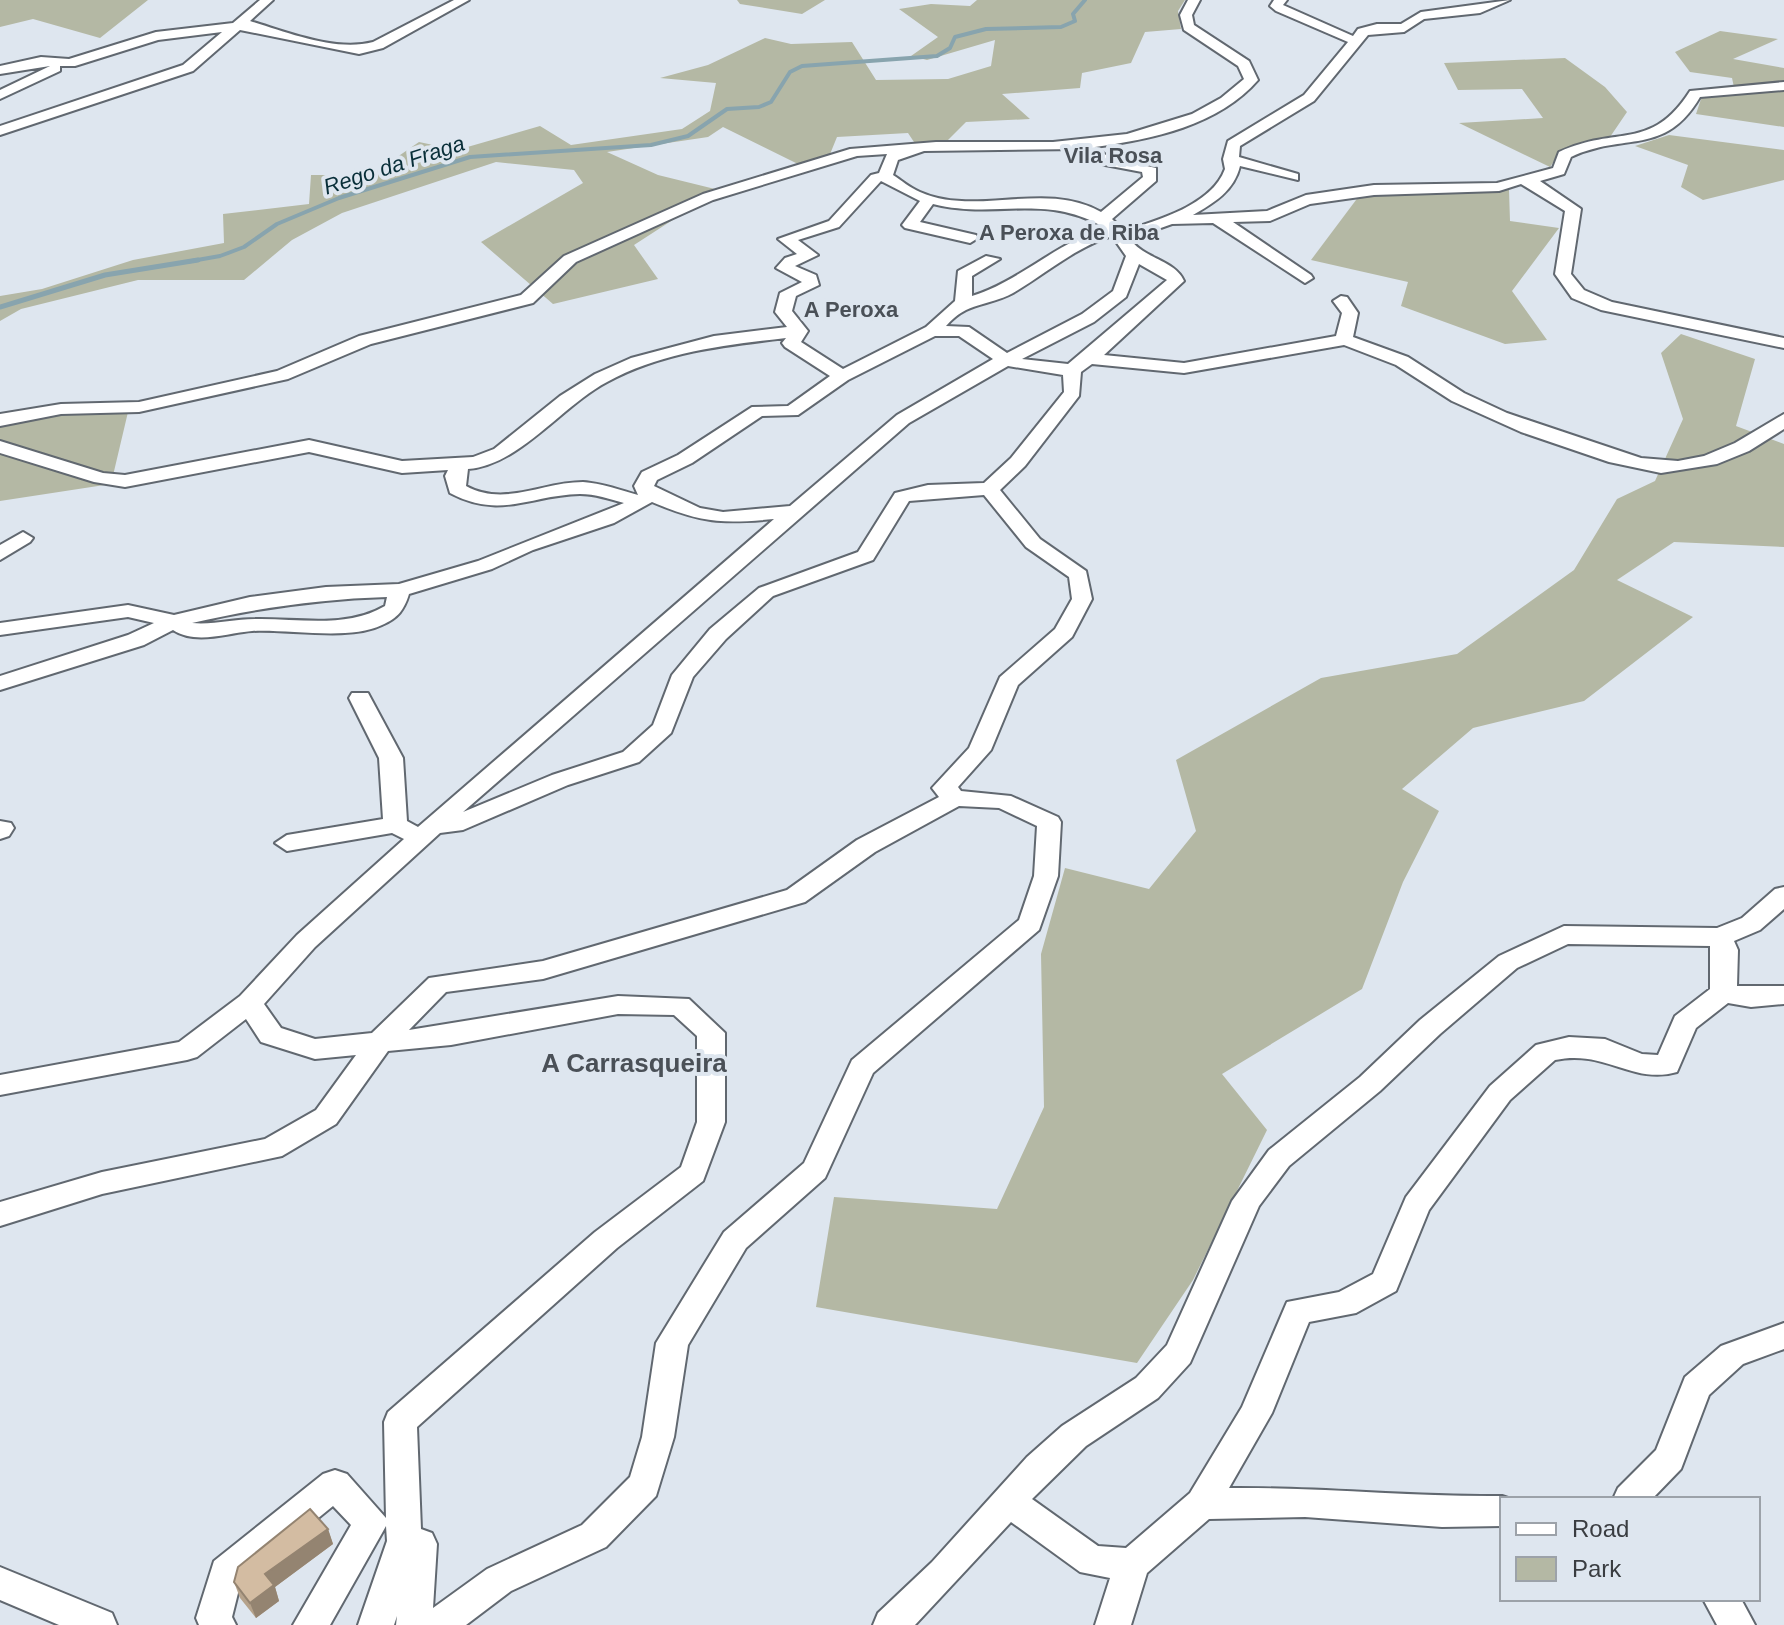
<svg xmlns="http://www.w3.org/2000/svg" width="1784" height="1625" viewBox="0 0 1784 1625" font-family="Helvetica,sans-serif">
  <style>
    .green { fill: #b4b8a4 }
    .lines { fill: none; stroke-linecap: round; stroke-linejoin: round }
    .stream-far1 { stroke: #88a4ae; stroke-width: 4 }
    .stream { stroke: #88a4ae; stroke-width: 5 }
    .minor-casing { stroke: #616870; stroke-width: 4 }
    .minor { fill: #fff; fill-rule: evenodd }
    .wall { fill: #b5a28b }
    .shaded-wall { fill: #948471 }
    .building { fill: #d3bca2; stroke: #948471; stroke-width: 2 }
    .labels { text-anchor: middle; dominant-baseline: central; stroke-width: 8; stroke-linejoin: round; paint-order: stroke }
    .far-neighbourhood-label { font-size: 22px; font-weight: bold; fill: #4a5057; stroke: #dee6ef }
    .far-water-label { font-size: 22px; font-style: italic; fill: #082e38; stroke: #dee6ef }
    .neighbourhood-label { font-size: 26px; font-weight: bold; fill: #4a5057; stroke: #dee6ef }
  </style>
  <rect width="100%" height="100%" fill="#dee6ef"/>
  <path class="green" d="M0,0H148L100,38L33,19L0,27Z
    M737,0H825L802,14L740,4Z
    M977,0H1185L1178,11L1181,29L1145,32L1131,63L1082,73L1080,88L1002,94L1030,119L966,122L946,142H914L908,133L837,137L828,159L802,166L723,127L708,137L607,152L658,175L719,190L634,245L658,279L553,304L481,242L583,183L574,170L496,162L342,213L292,240L244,280H138L21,309L0,321V296L42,289L133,260L224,243L223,214L309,204L311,175H371L419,142L457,150L540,126L571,145L682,129L710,111L716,83L660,78L708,65L765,38L791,44L852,42L876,80L948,79L991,66L995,40L927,60L911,56L938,37L899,9L931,4L970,6Z
    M1720,31L1778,39L1733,59L1784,68V127L1696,114L1702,96L1735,92L1732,78L1690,72L1675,52Z
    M1565,58L1605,87L1627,112L1610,137L1561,151L1550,167L1459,123L1543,118L1522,89L1458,90L1444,63Z
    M1669,135L1784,150V180L1703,200L1681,187L1688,165L1635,146Z
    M1509,190L1510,221L1559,228L1512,291L1547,340L1505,344L1401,306L1408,282L1311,260L1359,196Z
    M1681,334L1755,359L1736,426L1784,444V547L1674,542L1617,580L1693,617L1584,701L1473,728L1402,789L1439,811L1403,882L1362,989L1222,1074L1267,1130L1193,1280L1137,1363L816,1307L834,1197L997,1209L1044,1107L1041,954L1065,868L1149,889L1196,831L1176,760L1321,678L1457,654L1574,570L1617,499L1655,481L1683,419L1661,353Z
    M128,412L111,484L0,501V425L65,414Z"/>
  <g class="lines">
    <path class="stream-far1" d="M186,262L220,256L244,247L277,224L339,198L470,157L651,145L688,136L727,109L759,107L771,102L790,72L802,66L937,56L950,48L955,37L986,29L1061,27L1075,21L1073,14L1085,0"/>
    <path class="stream" d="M0,307L105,275L198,260"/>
    <defs>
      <path id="minor" d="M260,0H273L250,21C287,32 335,52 373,42L454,0H469L383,48L359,54L240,30L193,71L0,135V126L183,65L222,32L158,40L75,66H60V71L0,99V90L50,66L0,74V66L41,57L69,59L156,32L233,23Z
        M1188,0H1200L1192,15L1194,25L1249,61L1258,80C1218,126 1152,139 1095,147L1110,158L1156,168V181L1112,219L1124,231C1158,220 1212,205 1225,169L1223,159L1228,141L1304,95L1348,42L1276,11L1270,6L1274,0H1287L1283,5L1353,36L1358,29L1377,24H1401L1421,12L1510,0L1480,13L1424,19L1404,32L1368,35L1314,101L1240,146L1239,157L1298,174V180L1240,166C1234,191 1214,203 1193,215L1267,211L1306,195L1374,185L1497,183L1553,168L1559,152C1617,125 1651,152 1690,91L1784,82V90L1700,97C1665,157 1624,132 1571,157L1564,174L1540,181L1581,209L1571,274L1584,290L1612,302L1784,338V348L1601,310L1572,298L1555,274L1565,211L1521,184L1499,191L1374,195L1310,204L1270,221L1233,222L1311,275L1313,278L1305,283L1213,223L1172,224L1130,239C1144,259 1175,260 1184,281L1104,355L1184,363L1336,336L1342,313L1333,301L1341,296L1347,297L1358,313L1353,337L1408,357L1464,393L1507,413L1641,458L1678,461L1704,456L1735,443L1784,414V429L1749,451L1717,464L1661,473L1609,462L1521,432L1452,401L1396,365L1344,345L1184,373L1092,364L1081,372L1079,396L1025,466L1000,490L1040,539L1086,571L1092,599L1072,637L1018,685L991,750L958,787L961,791L1011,796L1058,817L1061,822L1058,876L1039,930L873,1073L825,1178L746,1248L688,1345L674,1437L656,1496L606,1547L511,1591L466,1625H396L397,1616L394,1625H358L387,1541L386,1526L330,1625H293L351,1525L333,1506L241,1581L232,1617L236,1625H199L196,1618L214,1561L323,1474L335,1470L347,1474L386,1518L384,1422L388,1412L595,1232L681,1167L697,1122V1036L674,1015L618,1014L451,1045L388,1051L336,1124L282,1156L102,1194L0,1226V1202L102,1172L265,1139L316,1110L356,1055L315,1059L261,1042L246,1019L197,1057L187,1060L0,1095V1075L179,1042L240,996L297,935L404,839L392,833L287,851L275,843L287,835L383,819L379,758L349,698L352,693H368L403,758L407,821L418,827L774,519C721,524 702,523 652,502L614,523L533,550L492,569L409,594C404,610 398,618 382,625C350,641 288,629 252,631C227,633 196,645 173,630L144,645L0,690V676L128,635L154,623L128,617L0,635V623L128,605L174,615L250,597L326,587L399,584L478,561L624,503C610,499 595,494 580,494C530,495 501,520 450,493L445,476L448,470L402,473L309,452L125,487L94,482L0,453V441L103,473L125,475L309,440L402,461L473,457L494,449L560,396L595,374L631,358L714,336L787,327L775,312L780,293L802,282L776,268L785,258L797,254L778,239L829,221L871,175L879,173L887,154L857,156L713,200L576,262L533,303L371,344L288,379L139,412L61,414L0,426V414L61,404L139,402L277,371L359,336L521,295L564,256L703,194L850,149L936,142H1053L1127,134L1192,114L1221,98L1244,79L1238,66L1184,30L1180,15ZM1080,149L1100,164L1142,172L1143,177L1101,212C1046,180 976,217 920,192C910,188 901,180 893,175L898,160L924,151ZM881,181L920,201L902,225L905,228L970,243L978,238L976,235L920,222L933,204C995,220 1045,192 1105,228C1056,243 1020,281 972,296V276L1000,259L986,256L958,271L955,301L926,327L843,369L801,342L808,331L792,311L796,296L819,285L816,275L795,266L818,255L798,240L839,227ZM1112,236L1126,256L1113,291L1082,314L1007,353L969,327L946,326C968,301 987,307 1013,293C1047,273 1074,248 1112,236ZM1139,264L1167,280L1068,364L1022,359L1094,322L1126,297ZM935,336H959L993,359L897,415L790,506L723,512L700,508L654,486L657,480L692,463L762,416L798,415L848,380ZM786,338L782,343L785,347L830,376L788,406L752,407L678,455L642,472L634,486L638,495C620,490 601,483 583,482C542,482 505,507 466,486L468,469C518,466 563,405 607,382C662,352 725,345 786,338ZM1008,366L1063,375L1064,392L1011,458L984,483L928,485L895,493L858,552L759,588L710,629L672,675L653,725L623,752L552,775L463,812L909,423ZM984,495L1026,547L1069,577L1072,599L1055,629L1000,677L969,748L932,788L939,797L857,840L787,890L543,961L429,978L372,1033L315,1039L281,1028L264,1004L315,947L440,833L463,830L568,785L639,762L671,733L693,677L726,639L773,596L873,560L909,501ZM387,597L385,606C346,629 297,618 255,619C233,619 213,625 192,623C257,608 321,599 387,597ZM959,806L999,808L1037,826L1034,876L1019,920L852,1060L804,1163L724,1232L656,1343L642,1437L630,1477L582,1525L487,1569L433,1608L437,1544L432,1533L421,1529L417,1427L617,1248L703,1181L725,1122V1033L689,999L618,996L409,1030L446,992L543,979L805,902L875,852Z
        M23,532L33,538L30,542L0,560V545Z
        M0,821L11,823L14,828L9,836L0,839Z
        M1784,887V909L1760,930L1734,941L1738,950L1737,986H1784V1004L1751,1007L1728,1003L1696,1028L1677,1072C1633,1085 1605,1049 1555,1060L1510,1100L1429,1210L1396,1291L1356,1313L1309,1322L1272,1413L1229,1488C1321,1487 1411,1497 1502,1496L1511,1499H1502V1526L1442,1527L1305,1517L1209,1519L1147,1573L1131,1625H1095L1110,1578L1080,1572L1011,1522L915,1625H873L878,1613L932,1562L1027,1457L1062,1426L1136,1378L1167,1345L1232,1201L1269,1150L1360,1077L1420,1020L1499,956L1564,926L1717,928L1742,918L1775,889ZM1568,944L1710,946V989L1675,1016L1658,1055L1642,1054L1605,1039L1569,1037L1536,1045L1490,1086L1406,1197L1373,1274L1339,1292L1287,1302L1242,1407L1190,1493L1126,1548L1098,1546L1032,1499L1086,1446L1158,1398L1190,1363L1259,1206L1289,1166L1380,1091L1440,1034L1517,968Z
        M1784,1323V1349L1743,1364L1709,1395L1681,1469L1652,1499H1613L1618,1488L1656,1450L1685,1377L1721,1346Z
        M0,1567L112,1613L117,1625H59L0,1600Z
        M1703,1599H1741L1755,1625H1717Z"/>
    </defs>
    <use href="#minor" class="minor-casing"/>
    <use href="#minor" class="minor"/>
  </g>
  <path class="wall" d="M328,1529L333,1544L275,1587L279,1601L256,1618L240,1598L234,1582Z"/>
  <path class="shaded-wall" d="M328,1529L333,1544L275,1587L279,1601L256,1618L250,1603L265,1574Z"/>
  <path class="building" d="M310,1509L328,1529L265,1574L274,1585L250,1603L234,1582L238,1567Z"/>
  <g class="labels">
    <g class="far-neighbourhood-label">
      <text x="1113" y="155">Vila Rosa</text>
      <text x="1069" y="232">A Peroxa de Riba</text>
      <text x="851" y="309">A Peroxa</text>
    </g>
    <g class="far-water-label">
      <text transform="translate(394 165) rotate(-18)">Rego da Fraga</text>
    </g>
    <g class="neighbourhood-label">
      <text x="634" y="1063">A Carrasqueira</text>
    </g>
  </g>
  <rect x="1500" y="1497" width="260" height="104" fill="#dee6ef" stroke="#9ca2a9" stroke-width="2"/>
  <rect x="1516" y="1523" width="40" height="12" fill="#ffffff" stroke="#9ca2a9" stroke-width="2"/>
  <text x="1572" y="1537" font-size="24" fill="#3a3d41">Road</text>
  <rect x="1516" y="1557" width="40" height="24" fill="#b4b8a4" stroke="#9ca2a9" stroke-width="2"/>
  <text x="1572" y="1577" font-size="24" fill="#3a3d41">Park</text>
</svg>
